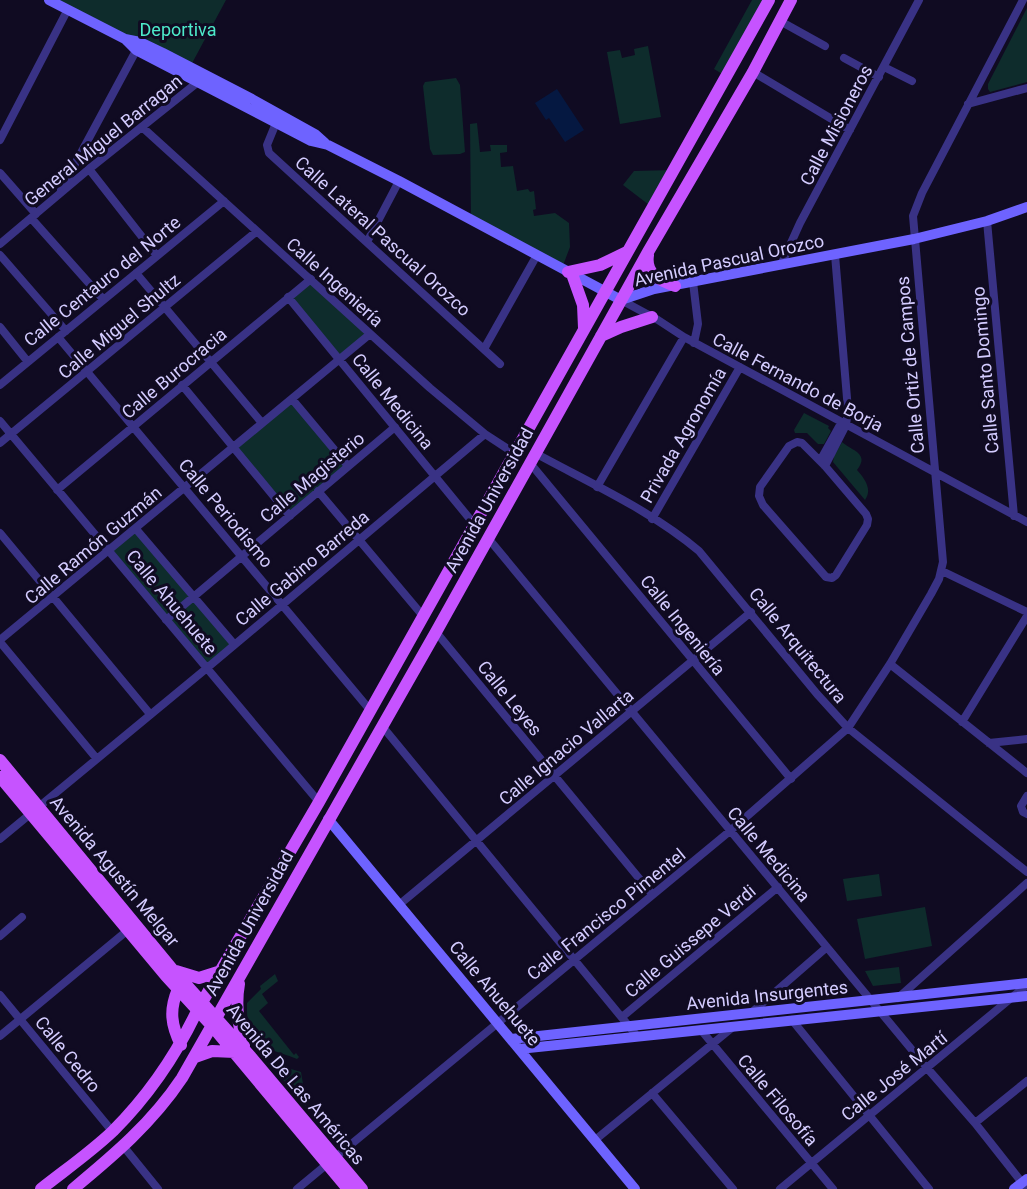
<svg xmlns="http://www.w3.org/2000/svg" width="1027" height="1189" viewBox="0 0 1027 1189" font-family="Roboto,sans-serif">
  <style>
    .green { fill: #0e2c2c }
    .water { fill: #051841 }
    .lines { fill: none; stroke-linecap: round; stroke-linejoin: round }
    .street { stroke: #393285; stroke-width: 8 }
    .secondary { stroke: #6e63ff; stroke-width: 10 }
    .primary { stroke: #c653ff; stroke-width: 12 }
    .labels { text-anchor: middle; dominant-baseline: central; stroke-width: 6; stroke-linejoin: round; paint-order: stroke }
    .park-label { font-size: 18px; fill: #4deaca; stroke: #100b22 }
    .street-label { font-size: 18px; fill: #d4ccff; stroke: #100b22 }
  </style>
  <rect width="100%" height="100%" fill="#100b22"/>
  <path class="green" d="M50,0H226L190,67Z
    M752,0H766L724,75L714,69Z
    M1027,8V82L990,92L988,89V84Z
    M648,46L661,117L620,124L607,52L620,50L622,58L635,55L634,49Z
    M456,78L460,85L465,152L460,154L433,155L430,149L423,86L425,82Z
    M477,123L480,152L491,151L490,145H507V152L500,153L501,167L513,166L517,191L528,189L530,192L534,191L536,209L533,210L534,216L555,213L569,223L570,247L562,268L471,219L470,124Z
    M674,170L653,208L623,185L634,171Z
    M311,279L370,334L339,360L288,297Z
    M292,399L348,466L290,516L233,447Z
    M804,413L829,426L828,428L831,431L824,444H818L807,433H795L794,430Z
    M842,442C852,451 870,453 857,470C864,478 873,489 865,500L833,462L834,456Z
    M136,529L234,644L207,668L108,552Z
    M879,874L882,896L847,901L843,879Z
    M925,907L932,946L865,959L857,919Z
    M899,967L901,983L873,986L865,971Z
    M275,974L278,981L262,994L268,1003L259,1011L294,1055L296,1053L299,1057L297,1059C261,1045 246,1049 247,1003L261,989L260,986Z
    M268,1062L301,1072L307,1108Z"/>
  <path class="water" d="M557,89L584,130L565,142L549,118L546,120L535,103Z"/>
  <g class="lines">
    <path class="street" d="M780,21L825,46
      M844,58L879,77
      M884,67L912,81
      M753,72L850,130
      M968,104L1027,88
      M276,123L267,145L269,153L500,364
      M142,127L430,388L485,434L514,453
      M0,140L68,9
      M89,169L157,256
      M0,173L36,214
      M61,190L138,47
      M31,218L103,299
      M987,221L1014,516
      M367,242L399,181
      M0,244L89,169L198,82
      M0,255L66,331
      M781,265L800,223L919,0
      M136,273L262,423
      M693,282L698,324L694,343
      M288,297L474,524
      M621,300L658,320L684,337L1027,522
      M0,327L28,362
      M58,337L370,710
      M484,349L537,255
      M0,385L224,201
      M182,385L290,516
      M292,399L348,466
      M0,421L319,802
      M797,442L802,443L825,466L866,514L868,519L867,525L836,575L832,578L826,577L763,505L759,496L760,487L789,446Z
      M0,443L257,231
      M535,453C590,483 652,511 699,551L817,694L848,728L1027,872
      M820,461L840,425
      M530,463L791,779
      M825,466L846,425L848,410L835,255
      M597,487L684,337
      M57,490L311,279
      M318,491L423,616
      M652,519L740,367
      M136,529L234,644
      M0,533L150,714
      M488,538L927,1068L975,1123L1027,1189
      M942,571L1027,612
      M166,620L395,427
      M436,632L652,894
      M0,640L370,334
      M0,642L97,759
      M890,664L1027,773
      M962,722L1027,616
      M382,726L637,1036
      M989,743L1027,739
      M1027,796L1021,806L1023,812L1027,814
      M0,839L207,668L485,434
      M400,904L751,612
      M0,936L22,917
      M0,995L112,1131
      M898,998L1027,883
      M751,1013L827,947
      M622,1017L778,887
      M792,1020L929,1189
      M701,1030L833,1189
      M0,1036L128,930
      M652,1093L733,1189
      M975,1123L1027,1081
      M595,1140L733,1027
      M124,1147L158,1189
      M297,1189L730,831L848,728L890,664L931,594L939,579L943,562L913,216L922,193L1023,0
      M780,1189L1027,985"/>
    <path class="secondary" d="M49,0L125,39L140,42L163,53L252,99L315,134L325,143
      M125,39L136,50L311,141L328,145L399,181L621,300L654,289L914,239L987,221L1027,207
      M328,819L635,1189
      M511,1039L1027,983
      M519,1049L1027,996
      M1014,1189L1027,1179"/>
    <path class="primary" d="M648,255C645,274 659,280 675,286
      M568,272L600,265L627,252
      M572,274L583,305L584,328
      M601,336L621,327L652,317
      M0,760L173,970L251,1057L362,1189
      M0,777L166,976L212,1026L348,1189
      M176,971L199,978L221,971
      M239,984C235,1006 238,1025 244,1046
      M178,989C169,1010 171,1025 181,1045
      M195,1057L212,1051L235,1052
      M41,1189C65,1170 91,1152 113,1131C148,1096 176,1055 197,1011L319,802L769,0
      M73,1189C114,1155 152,1123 182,1078L436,632L648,252L753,72L791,0"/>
  </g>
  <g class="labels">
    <g class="park-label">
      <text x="178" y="29">Deportiva</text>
    </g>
    <g class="street-label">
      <text transform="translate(836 125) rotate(-62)">Calle Misioneros</text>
      <text transform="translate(103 140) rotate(-39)">General Miguel Barragan</text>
      <text transform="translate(383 236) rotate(42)">Calle Lateral Pascual Orozco</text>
      <text transform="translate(729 260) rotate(-12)">Avenida Pascual Orozco</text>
      <text transform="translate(102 281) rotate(-39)">Calle Centauro del Norte</text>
      <text transform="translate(335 282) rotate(42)">Calle Ingeniería</text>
      <text transform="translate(119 326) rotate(-40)">Calle Miguel Shultz</text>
      <text transform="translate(910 365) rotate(-95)">Calle Ortiz de Campos</text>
      <text transform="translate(985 370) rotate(-95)">Calle Santo Domingo</text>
      <text transform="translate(174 373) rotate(-40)">Calle Burocracia</text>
      <text transform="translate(798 382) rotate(28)">Calle Fernando de Borja</text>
      <text transform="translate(393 401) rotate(51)">Calle Medicina</text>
      <text transform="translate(683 435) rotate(-60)">Privada Agronomía</text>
      <text transform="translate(312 477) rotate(-40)">Calle Magisterio</text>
      <text transform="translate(489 500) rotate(-61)">Avenida Universidad</text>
      <text transform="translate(226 513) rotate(50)">Calle Periodismo</text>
      <text transform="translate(93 545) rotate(-40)">Calle Ramón Guzmán</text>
      <text transform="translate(302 568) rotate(-40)">Calle Gabino Barreda</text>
      <text transform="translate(172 602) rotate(50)">Calle Ahuehuete</text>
      <text transform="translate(683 625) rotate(51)">Calle Ingeniería</text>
      <text transform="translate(798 645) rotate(51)">Calle Arquitectura</text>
      <text transform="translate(510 698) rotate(51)">Calle Leyes</text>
      <text transform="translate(566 747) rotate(-40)">Calle Ignacio Vallarta</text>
      <text transform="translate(769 854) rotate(50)">Calle Medicina</text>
      <text transform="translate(115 871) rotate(50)">Avenida Agustín Melgar</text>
      <text transform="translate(606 914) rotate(-39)">Calle Francisco Pimentel</text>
      <text transform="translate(249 923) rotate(-61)">Avenida Universidad</text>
      <text transform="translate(690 941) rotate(-40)">Calle Guissepe Verdi</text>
      <text transform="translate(495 993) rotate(50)">Calle Ahuehuete</text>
      <text transform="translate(767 995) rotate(-6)">Avenida Insurgentes</text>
      <text transform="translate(68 1054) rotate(51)">Calle Cedro</text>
      <text transform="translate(894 1076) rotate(-39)">Calle José Martí</text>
      <text transform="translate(296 1084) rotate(50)">Avenida De Las Américas</text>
      <text transform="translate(778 1100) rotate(50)">Calle Filosofía</text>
    </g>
  </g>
</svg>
